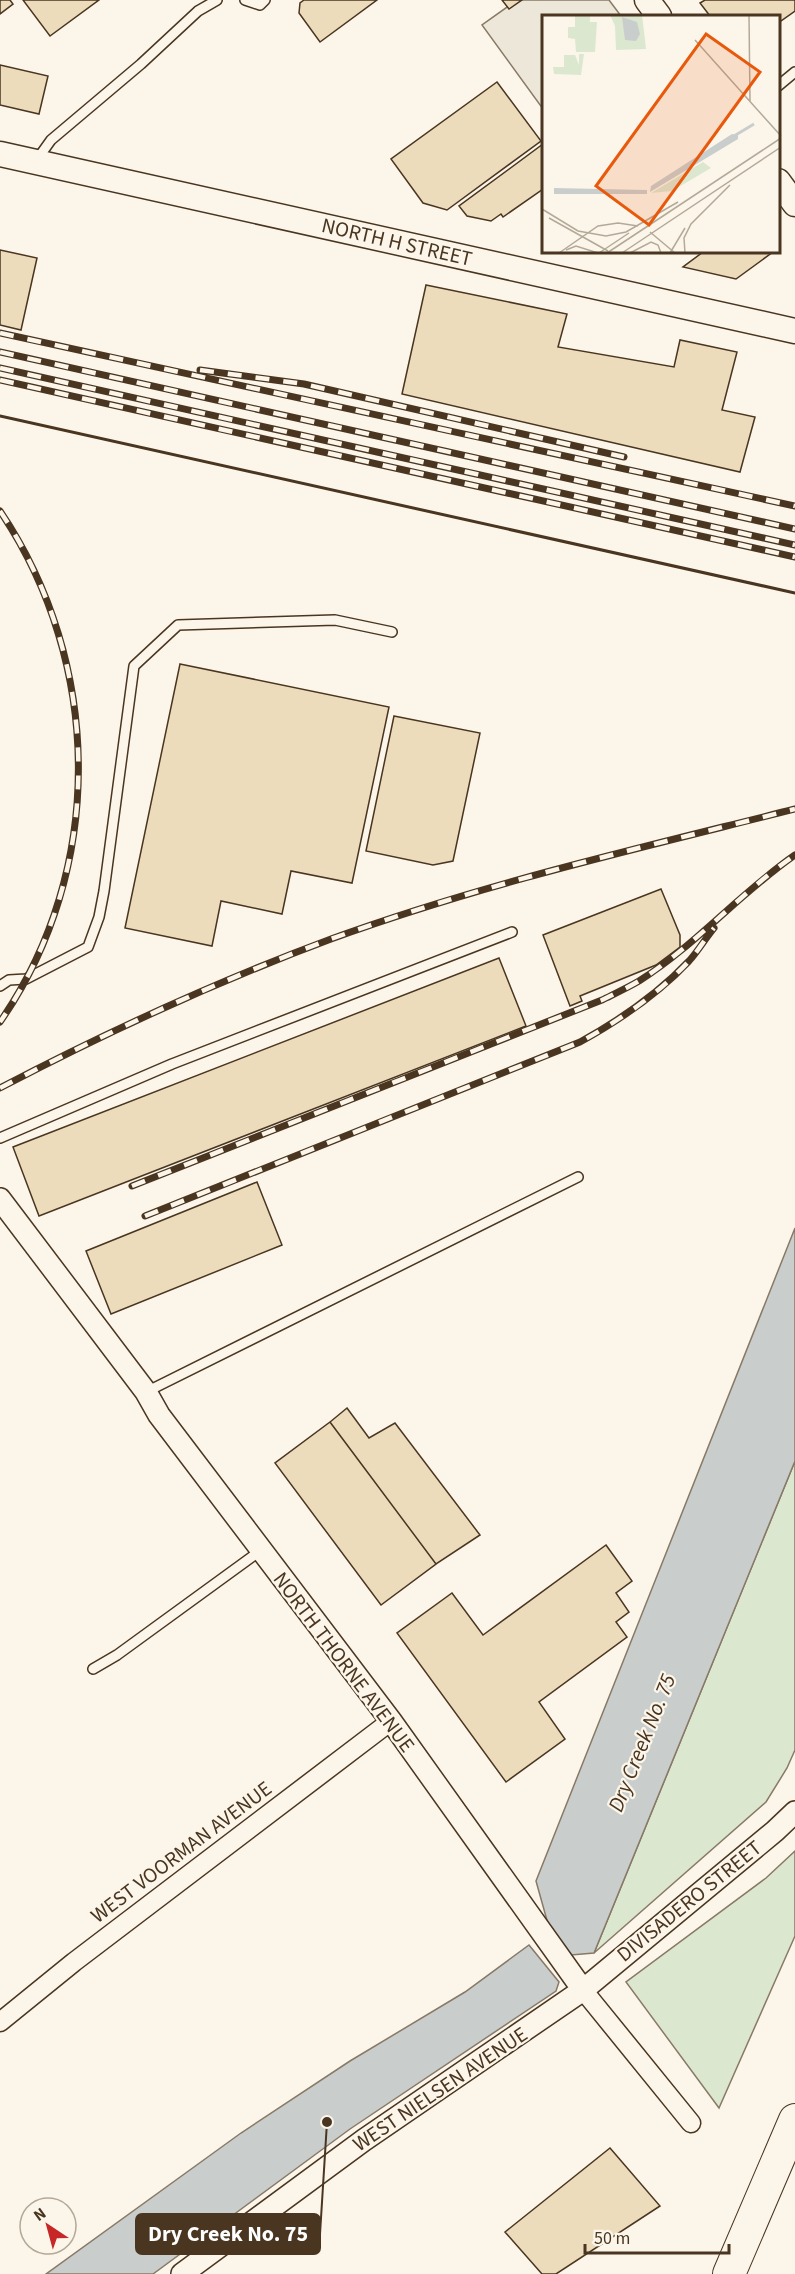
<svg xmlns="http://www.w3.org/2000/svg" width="795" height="2274" viewBox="0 0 795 2274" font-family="'Source Sans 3',sans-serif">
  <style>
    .green { fill: #dce7d0; stroke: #887966; stroke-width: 1.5 }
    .parking { fill: #ede7d9; stroke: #887966; stroke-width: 1.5 }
    .water { fill: #c9cecd; stroke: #887966; stroke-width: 1.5 }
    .building { fill: #ecdcbc; stroke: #4a3520; stroke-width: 1.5 }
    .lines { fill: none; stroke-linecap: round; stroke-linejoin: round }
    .service-casing { stroke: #4a3520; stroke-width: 12 }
    .minor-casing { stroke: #4a3520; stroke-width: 21 }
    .tertiary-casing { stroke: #4a3520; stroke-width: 24 }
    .secondary-casing { stroke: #4a3520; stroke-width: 27 }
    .motorway-casing { stroke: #4a3520; stroke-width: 34 }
    .service { stroke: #fbf6e9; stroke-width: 9 }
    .minor { stroke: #fbf6e9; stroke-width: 18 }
    .tertiary { stroke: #fbf6e9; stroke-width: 21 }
    .secondary { stroke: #fbf6e9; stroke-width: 24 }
    .motorway { stroke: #fbf6e9; stroke-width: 32 }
    .rail-casing { stroke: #4a3520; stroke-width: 7 }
    .rail { stroke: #fbf6e9; stroke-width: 4.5; stroke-dasharray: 14; stroke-linecap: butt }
    .wall { stroke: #4a3520; stroke-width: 3 }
    .labels { text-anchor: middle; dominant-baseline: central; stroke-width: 4.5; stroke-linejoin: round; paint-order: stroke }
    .street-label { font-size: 21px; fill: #4a3520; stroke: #fbf6e9 }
    .water-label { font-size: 22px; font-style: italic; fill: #4a3520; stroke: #fbf6e9 }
    .inset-river { fill: none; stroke: #c9cecd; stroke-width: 3 }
    .inset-road { fill: none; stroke: #b4a999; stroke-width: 1.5 }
    .view { fill: #e8590c; fill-opacity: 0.15; stroke: #e8590c; stroke-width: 3 }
    .inset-edge { fill: none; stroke: #4a3520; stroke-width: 3 }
    .leader { fill: none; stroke: #4a3520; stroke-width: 2 }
    .callout-dot { fill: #4a3520; stroke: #fbf6e9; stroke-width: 2 }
    .callout { fill: #4a3520; stroke: #4a3520; stroke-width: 2 }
    .callout-label { font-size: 22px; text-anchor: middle; font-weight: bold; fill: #fff }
  </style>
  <rect width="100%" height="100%" fill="#fbf6e9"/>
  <path class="green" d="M795,1461V1750L787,1768L766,1802L594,1953Z
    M795,1851V1936L719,2108L626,1982L766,1878Z"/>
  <path class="parking" d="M517,0H609L621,16H543V109L482,25Z"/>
  <path class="water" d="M795,1228V1461L594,1953L571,1955L548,1924L536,1881Z
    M529,1945L559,1982L556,1991L350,2129L153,2274H46L241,2133L350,2061L465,1992Z"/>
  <path class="building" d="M0,0H10L13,4L0,14Z
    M23,0H99L50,36Z
    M304,0H377L320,42L299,13L300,3Z
    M502,0H522L509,9Z
    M705,0H795V11L778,23V16H710L700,3Z
    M0,65L48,76L39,114L0,105Z
    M497,82L541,141L447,210L423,203L391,159Z
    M543,144V189L503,217L501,214L491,221L467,216L459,206Z
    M0,250L37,258L21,330L0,325Z
    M703,252H773L736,279L683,267Z
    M426,285L567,314L558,347L674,367L680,340L737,352L722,410L755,417L740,472L402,394Z
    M180,664L389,707L352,883L291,871L282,914L221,901L212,946L125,928Z
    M394,716L480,733L453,861L433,865L366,851Z
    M661,889L680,935V947L656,965L580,996L582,1001L570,1006L543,935Z
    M499,958L526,1026L39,1216L13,1147Z
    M257,1182L282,1245L111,1314L86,1251Z
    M347,1408L369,1438L395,1423L480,1535L436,1564L330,1422Z
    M330,1422L436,1564L381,1605L275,1463Z
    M606,1545L632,1581L616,1593L629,1612L616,1622L627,1637L539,1702L565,1739L506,1782L397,1633L452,1593L483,1635Z
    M610,2148L660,2206L556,2274H542L505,2232Z"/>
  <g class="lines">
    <defs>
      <path id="service" d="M245,0L260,5L265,0
        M778,86L795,72
        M36,161L51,140L141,64L198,11L217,0
        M0,986L9,980L26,979L88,947L99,917L104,891L134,666L178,625L335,620L392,632
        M0,1138L172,1064L512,932
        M146,1392L578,1177
        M93,1669L117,1655L260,1551"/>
      <path id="minor" d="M583,1990L691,2123
        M0,2022L74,1962L391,1721"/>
      <path id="tertiary" d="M0,1199L146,1392L159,1415L391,1721L583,1990
        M182,2274L364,2140L583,1990L775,1831L795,1812"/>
      <path id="secondary" d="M647,0L659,16
        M0,154L795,331
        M778,181L795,204"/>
      <path id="motorway" d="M729,2274L795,2120"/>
    </defs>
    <use href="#service" class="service-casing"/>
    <use href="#minor" class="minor-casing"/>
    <use href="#tertiary" class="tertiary-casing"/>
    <use href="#secondary" class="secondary-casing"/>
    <use href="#motorway" class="motorway-casing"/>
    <use href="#service" class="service"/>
    <use href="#minor" class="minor"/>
    <use href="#tertiary" class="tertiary"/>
    <use href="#secondary" class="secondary"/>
    <use href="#motorway" class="motorway"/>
    <defs>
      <path id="rail" d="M0,333L795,506
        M0,352L795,529
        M0,368L795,545
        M200,370L304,384L624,457
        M0,380L795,557
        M0,511C103,664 106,869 0,1022
        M0,1088C107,1032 218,981 331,939C482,884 640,848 795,809
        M132,1186L602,1000C614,994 627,988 639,981C696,945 740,893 795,855
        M145,1216L580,1042C620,1020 657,995 689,961C698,951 705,939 714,928"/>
    </defs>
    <use href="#rail" class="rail-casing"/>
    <use href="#rail" class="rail"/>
    <path class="wall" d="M0,416L795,593"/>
  </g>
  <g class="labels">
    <g class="street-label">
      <text transform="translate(397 242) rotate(13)">NORTH H STREET</text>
      <text transform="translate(344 1662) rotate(53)">NORTH THORNE AVENUE</text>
      <text transform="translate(181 1852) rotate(-37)">WEST VOORMAN AVENUE</text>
      <text transform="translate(689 1901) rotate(-39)">DIVISADERO STREET</text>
      <text transform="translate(440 2089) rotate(-34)">WEST NIELSEN AVENUE</text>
    </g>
    <g class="water-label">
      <text transform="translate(642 1743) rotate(-68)">Dry Creek No. 75</text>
    </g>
  </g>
  <g transform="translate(542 15)">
    <rect width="238" height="238" fill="#fbf6e9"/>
    <path d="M33,0H48V7H55L53,37H34L33,24L26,23V12H33ZM68,0H100L104,34L74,35L73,11ZM37,39H42L39,60L12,59L11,52H22V40H33L37,50ZM161,147L169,153L130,176L109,178Z" fill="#dce7d0"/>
    <path d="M80,2L95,7L98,19L94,26L83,25ZM190,119L196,120V124L108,177L109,171ZM12,173L105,175V179H12Z" fill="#c9cecd"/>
    <path class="inset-river" d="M192,121L212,109"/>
    <path class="inset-road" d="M207,0L208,86M153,25L239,121M0,194L36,216L64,221L84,217L136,187M7,203L66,236M108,217L133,238M24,235L34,231L56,238M17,238L56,211L76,208L96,211M57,238L87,218M65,238L239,123M80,238L239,132M88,238L109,227L116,230L119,238M128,238L143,213M143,238L142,223L149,209L188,170"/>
    <path class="view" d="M164,19L218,57L107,210L54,171Z"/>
    <rect width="238" height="238" class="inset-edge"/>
  </g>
  <path class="leader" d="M327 2122L320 2234"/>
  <circle class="callout-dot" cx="327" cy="2122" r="6"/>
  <rect class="callout" x="136" y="2214" width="184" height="40" rx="6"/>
  <g class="callout-label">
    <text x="228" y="2241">Dry Creek No. 75</text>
  </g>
  <g transform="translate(48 2226) rotate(324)"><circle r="28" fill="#fbf6e9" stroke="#b4a999" stroke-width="1.5"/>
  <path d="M0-4.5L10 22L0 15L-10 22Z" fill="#c62828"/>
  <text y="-9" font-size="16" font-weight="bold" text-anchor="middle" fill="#4a3520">N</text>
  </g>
  <path d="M585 2244v9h144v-9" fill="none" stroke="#4a3520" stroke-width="3"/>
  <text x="594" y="2244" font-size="18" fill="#4a3520" stroke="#fbf6e9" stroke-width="4.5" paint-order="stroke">50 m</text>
</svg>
